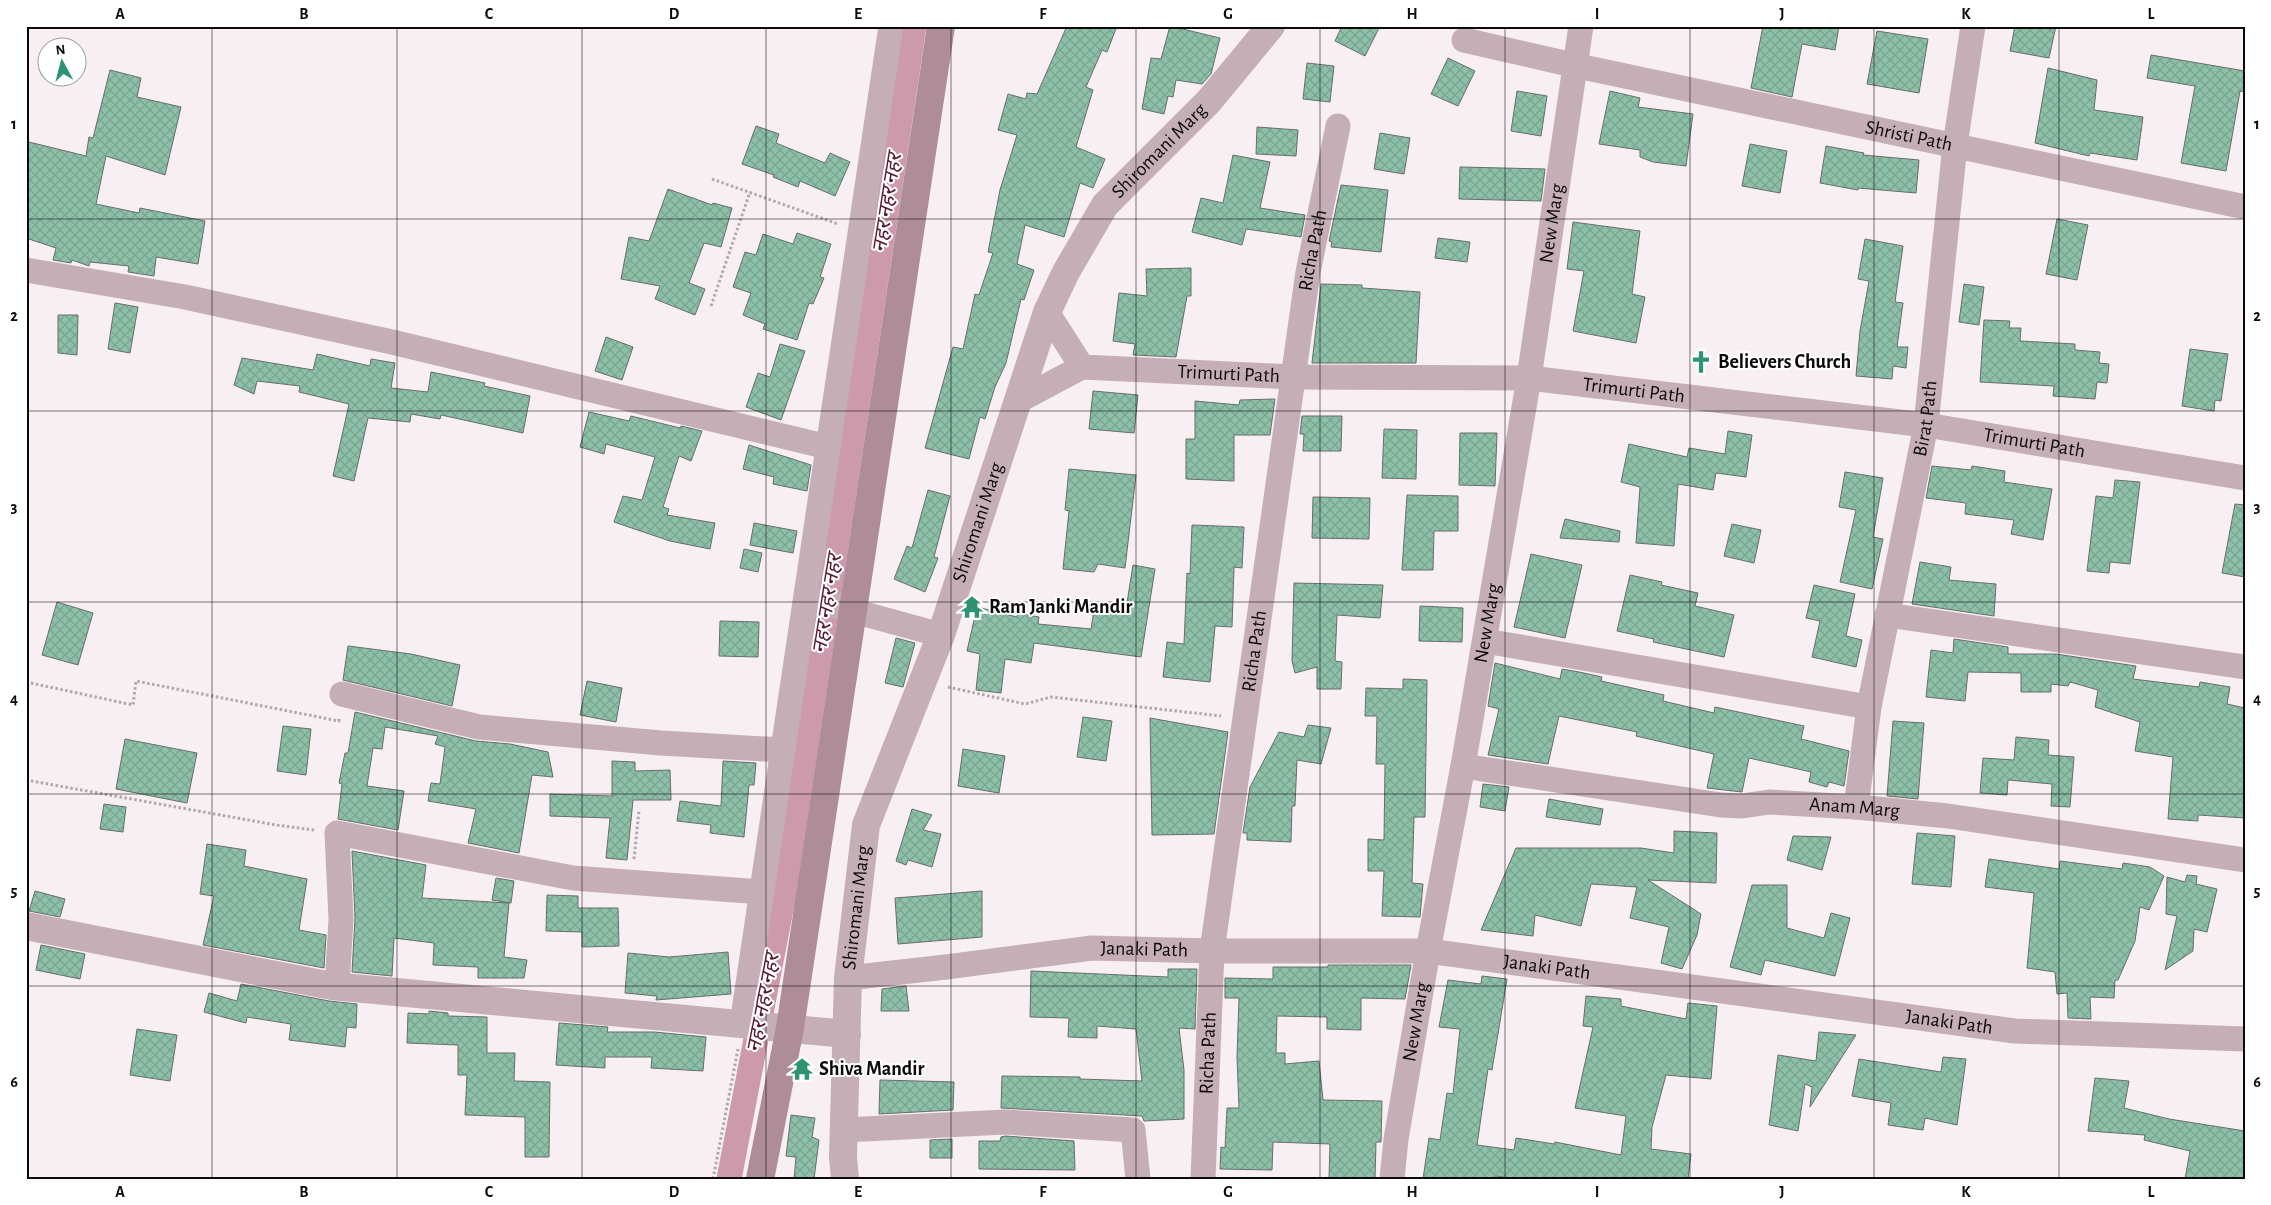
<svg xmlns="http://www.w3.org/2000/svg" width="2271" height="1205" viewBox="0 0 2271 1205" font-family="'Alegreya Sans','Noto Sans Devanagari',sans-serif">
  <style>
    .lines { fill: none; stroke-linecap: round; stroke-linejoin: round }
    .canal { stroke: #cc9aaa; stroke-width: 25 }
    .building { fill: url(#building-cross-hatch); stroke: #676e6a }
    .path { stroke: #afa8aa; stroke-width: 3; stroke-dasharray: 2.5 2.5; stroke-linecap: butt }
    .minor { stroke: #c5aeb5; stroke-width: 25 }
    .tertiary { stroke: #c5aeb5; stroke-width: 28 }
    .secondary { stroke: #ae8d98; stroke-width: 28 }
    .grid { fill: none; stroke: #0d0a0b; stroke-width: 1; stroke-opacity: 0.55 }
    .labels { text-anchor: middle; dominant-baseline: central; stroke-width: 4; stroke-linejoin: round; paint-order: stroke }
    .street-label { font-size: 20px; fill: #0d0a0b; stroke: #fff }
    .poi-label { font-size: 20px; font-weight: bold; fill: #0d0a0b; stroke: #fff; text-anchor: start }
    .water-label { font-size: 21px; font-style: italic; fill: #571a34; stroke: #fff }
    .neatline { fill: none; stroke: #0d0a0b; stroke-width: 2 }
    .grid-label { font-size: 16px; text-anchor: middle; font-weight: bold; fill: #0d0a0b }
  </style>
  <defs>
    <pattern id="building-cross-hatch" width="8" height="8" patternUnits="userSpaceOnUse" patternTransform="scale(1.25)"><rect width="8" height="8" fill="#8dc0a9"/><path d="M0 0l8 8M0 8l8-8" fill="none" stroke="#78a490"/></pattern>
  </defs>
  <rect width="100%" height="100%" fill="#f8eff2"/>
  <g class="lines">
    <path class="canal" d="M729,1179L783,899L914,26"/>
  </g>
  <path class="building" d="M1067,26H1117L1107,52L1102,50L1086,87L1093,90L1076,147L1105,159L1093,188L1080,183L1064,237L1025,225L1017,264L1034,270L1024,300L1021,299L1006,363L995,387L985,419L980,417L969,459L925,448L953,347L963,349L975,294L979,295L993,253L988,252L1000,190L1017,135L998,130L1008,94L1026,99L1027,93L1037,94Z
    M1170,26L1220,38L1211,74L1202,84L1176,80L1173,97L1168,96L1164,114L1142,109L1151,58L1161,59Z
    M1342,26H1380L1365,56L1335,41Z
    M1763,26H1839L1835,50L1802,44L1792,97L1751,88Z
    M2015,26H2056L2049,58L2010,51Z
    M1877,31L1928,39L1919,93L1867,84Z
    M2151,55L2245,71V92L2240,91L2226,171L2181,163L2195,86L2147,78Z
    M1448,58L1475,71L1458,106L1431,94Z
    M1307,63L1334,66L1330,102L1303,99Z
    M2048,68L2097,80L2094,110L2143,117L2137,160L2090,153L2089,156L2035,143Z
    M110,70L141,78L137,97L181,107L165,175L106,156L96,204L139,213L140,208L205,221L198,264L156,257L154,276L128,272L129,266L90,262L89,266L72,260L71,263L53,260L56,248L26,238V152L29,142L86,156L89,137L93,138Z
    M1517,91L1547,96L1541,136L1511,131Z
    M1610,91L1640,98L1638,107L1693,114L1686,166L1653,162L1640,157V150L1599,144Z
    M756,126L779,134L776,143L825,163L830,153L850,162L835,196L800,181L798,187L773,177L774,175L742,164Z
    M1257,127L1298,130L1296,156L1256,154Z
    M1380,133L1410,138L1404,174L1374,169Z
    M1750,144L1787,151L1780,193L1742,186Z
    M1826,146L1864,153L1863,155L1919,160L1916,193L1858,188V190L1820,183Z
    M1233,155L1270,162L1260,208L1305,215L1301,237L1246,229L1242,245L1192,232L1201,198L1223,203Z
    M1460,167L1545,169L1541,201L1459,199Z
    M1341,185L1388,190L1381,252L1331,247L1332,242L1329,241Z
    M668,189L712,205L713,203L732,208L721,247L704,243L689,283L705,289L695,315L655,299L660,286L621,279L629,237L649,241Z
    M2057,219L2088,225L2077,280L2046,274Z
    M1573,222L1640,231L1632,294L1645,297L1636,343L1573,331L1584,271L1567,269Z
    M797,233L831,244L820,277L824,278L813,304L809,303L797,340L763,329L765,324L743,315L751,293L733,287L745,252L756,255L763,234L793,244Z
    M1438,238L1470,242L1467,262L1435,258Z
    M1865,239L1903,246L1895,302L1903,303L1897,347H1908L1906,368L1893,366L1892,379L1856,376L1860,331L1869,281L1858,279Z
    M1191,268V296H1187L1176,357L1133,355L1135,344L1113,341L1119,293L1147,296L1146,269Z
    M1321,284L1362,285V288L1420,292L1416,363H1312Z
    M1964,284L1984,287L1979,325L1959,322Z
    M115,303L138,307L130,353L108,349Z
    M58,315H78L77,355L58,353Z
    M1984,320L2010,321L2009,328H2021L2020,341L2075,344V350L2100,352L2099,363L2109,364L2107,383L2097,382L2095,399L2053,396L2054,386L1980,382Z
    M606,337L633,347L622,380L595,371Z
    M780,344L805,351L781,420L746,407L758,373L770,377Z
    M2190,349L2228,354L2221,401L2215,400L2214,411L2182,406Z
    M317,354L370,366L371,359L395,363L391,388L428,392L431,372L485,383L484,386L530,396L523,433L441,415L440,419L411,414L410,422L368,418L354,481L333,476L349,404L299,392L300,386L257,381L254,394L234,385L242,358L313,370Z
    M1093,391L1138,395L1134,433L1089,429Z
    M1275,399L1270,435H1234V481L1186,479V439H1195V401L1239,405L1240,400Z
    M589,412L629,421L631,416L680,428L681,426L702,431L691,461L679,456L663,507L669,509L667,515L715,523L710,549L670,541L614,522L623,496L642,500L655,457L606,444L604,454L580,447Z
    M1302,416H1342L1341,451H1303L1304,434H1300Z
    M1384,429L1417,430L1416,479L1382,478Z
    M1728,431L1752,435L1746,477L1716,473L1713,490L1678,484L1674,546L1636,543L1640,487L1621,482L1629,444L1687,457L1689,448L1725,454Z
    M1460,433H1497L1495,486L1459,485Z
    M749,445L811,465L807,491L773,484L774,477L743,469Z
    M1932,466L1971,470L1972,466L2005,471L2004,482L2052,489L2043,540L2011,534L2014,520L1965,514L1966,503L1926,498Z
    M1069,469L1136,475L1125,568L1098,564L1094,572L1063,569L1069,511L1065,510Z
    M1845,472L1883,478L1873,537L1883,539L1872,589L1840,582L1856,510L1839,507Z
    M2115,480L2140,482L2130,564L2110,562L2109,573L2087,571L2096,496L2113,498Z
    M928,490L950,496L934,557L938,558L925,592L894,579L907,546L912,548Z
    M1407,495L1458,496V531H1434L1433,570H1402Z
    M1313,497L1370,498L1369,539L1312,538Z
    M2235,504L2245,505V577L2222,573Z
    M1565,519L1620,531L1619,542L1560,538Z
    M754,523L797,531L793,553L750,545Z
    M1732,524L1761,530L1754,563L1724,556Z
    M1192,525L1244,527L1242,568L1234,567L1232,627L1215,626L1210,682L1163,677L1167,642L1184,644L1187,573L1190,574Z
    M744,549L762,553L758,572L740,568Z
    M1531,554L1582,565L1565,638L1514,627Z
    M1920,562L1951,567L1949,580L1996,584L1994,616L1912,604Z
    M1133,565L1155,569L1141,657L1034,643L1031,663L1005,659L1001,693L976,690L980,654L967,651L977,607L1017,617L1018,613L1039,617L1038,624L1091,629L1095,604L1126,609Z
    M1630,575L1662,582L1661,585L1698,593L1695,606L1734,615L1724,657L1653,642L1654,639L1617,631Z
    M1294,583L1383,585L1380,618L1337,615L1335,661L1342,662L1341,689H1317V667L1295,673L1292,661Z
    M1814,585L1855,594L1846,636L1862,640L1856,667L1812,657L1820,621L1806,618Z
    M57,602L93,613L78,665L42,655Z
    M1420,606L1463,608L1462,642L1419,641Z
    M720,621L759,622L758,657L719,656Z
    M896,638L915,643L903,687L885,683Z
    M1954,639L2008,647V654H2056L2136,666L2133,679L2199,687L2200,682L2230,687L2227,704L2245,708V818L2198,815V821L2168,819L2173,757L2135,751L2140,722L2095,707L2098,690L2070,682L2068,686L2051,684V692H2021V673L1968,672L1965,701L1926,697L1931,650L1953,653Z
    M348,646L411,654L460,665L452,706L343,680Z
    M1495,663L1560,679L1562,669L1579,672L1602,677L1601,681L1664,695L1663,701L1714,713L1715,707L1804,726L1801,739L1849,751L1844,786L1829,782L1827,787L1809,782L1811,772L1749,758L1742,792L1707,788L1714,754L1636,736L1637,732L1559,716L1548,764L1488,755L1499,709L1488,706Z
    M1403,679L1427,680L1425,817H1414L1412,883L1423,884L1420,917L1382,916L1384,871H1368V839L1384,840L1385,764H1376L1377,716H1365L1366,688L1403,689Z
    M587,681L622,688L616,722L580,715Z
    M355,712L476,741L510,744L548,752L553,777L532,775L519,853L468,843L476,809L428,801L431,783L440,784L445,747L435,744L438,736L385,727L382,749L373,748L367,786L404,791L398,830L338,819L342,784L339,783L345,753H348Z
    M1083,717L1112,721L1106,761L1077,757Z
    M1150,718L1228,732L1214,834L1152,835Z
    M1893,721L1924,723L1918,799L1887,796Z
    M1308,725L1331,728L1321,764L1297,760L1295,806H1292L1291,842L1247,840V833H1243L1250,787L1279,732L1304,737Z
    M283,726L311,729L306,775L277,771Z
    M2016,737L2049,740L2048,755L2074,757L2070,807L2051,806L2052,784L2008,780L2007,795L1980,793L1983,758L2014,760Z
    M125,739L197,753L187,803L116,789Z
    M963,749L1005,756L999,793L958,786Z
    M612,761L635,762V771L670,770L671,800H633L627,860L606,858L610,818L550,816V794L612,796Z
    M723,761L756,763L754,785H749L744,837L710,833L711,825L677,821L680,801L721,806Z
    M1483,784L1509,787L1505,811L1480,807Z
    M1549,799L1603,809L1600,825L1546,817Z
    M104,804L126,807L123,832L100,829Z
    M912,809L932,815L923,830L941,834L932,867L908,860L906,865L896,861Z
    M1674,831L1717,833L1716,883L1648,880L1701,914L1697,935L1682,969L1661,963L1669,927L1630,918L1637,887L1591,884L1581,926L1535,915L1533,936L1481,930L1516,848H1641L1674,853Z
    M1917,833L1955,836L1951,887L1912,884Z
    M1793,836L1831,837L1822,870L1787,860Z
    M207,844L246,850L244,866L307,879L299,930L326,935L324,968L203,945L214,896L200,894Z
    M352,851L426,865L422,898L509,903L504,957L527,960L524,978H478V967L433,965L434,943L394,938L392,976L352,972L355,918Z
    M1989,859L2059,869L2060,861L2122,869L2123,863L2150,867L2164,876L2149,910L2140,907L2135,941L2118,980H2115L2114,998L2090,997L2091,1019L2068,1018L2067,993L2057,994L2055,972L2027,968L2034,893L1985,887Z
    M2187,875L2197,876L2196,884L2217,889L2207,932L2194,929L2193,951L2165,970L2177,916L2166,914L2167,877L2185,882Z
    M496,878L514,881L511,903L492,900Z
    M1752,885H1787V928L1824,938L1831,913L1850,918L1835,976L1765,960L1761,975L1730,967Z
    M35,891L65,899L60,917L29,911Z
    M982,891V937L898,944L895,898Z
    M547,895L578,896V908H618L619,946L582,947V932L546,931Z
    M41,945L85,954L80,979L36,970Z
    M728,952L731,994L656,1000L657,996L625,993L628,953L669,957Z
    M1328,965H1411L1405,999L1361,998V1030L1327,1029V1017L1277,1016L1276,1053H1285V1064L1319,1061L1323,1100L1382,1101L1381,1142H1376L1375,1179H1329L1330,1144L1273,1142L1272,1170L1220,1169L1221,1147L1225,1148L1227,1108H1239L1237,1057L1239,998H1225V978L1273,979V967H1328Z
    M1168,969H1197L1195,1029L1179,1028L1184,1070V1119L1144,1121L1142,1116L1001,1108L1002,1076L1080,1077V1079L1142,1081L1136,1029L1097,1026V1038L1068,1037L1069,1018L1030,1017L1031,971L1168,977Z
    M1482,976L1507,979L1492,1070L1488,1069L1477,1145L1514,1150L1516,1138L1554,1144L1555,1142L1621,1155L1626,1116L1575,1108L1593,1027L1583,1026L1586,996L1621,999V1006L1686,1019L1688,1003L1717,1006L1711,1079L1666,1075L1652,1127L1651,1149L1691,1154L1688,1179H1514L1496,1176L1495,1179H1423L1429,1138L1440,1140L1447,1093L1453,1094L1460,1029L1439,1027L1448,980L1481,984Z
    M241,984L329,1001L357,1004L356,1028L347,1027L345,1047L289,1040L291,1024L247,1017L246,1023L204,1012L209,993L237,1001Z
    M906,986L909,1011H881L882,989Z
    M429,1011L448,1013V1016L487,1017V1053H515L514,1081L550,1082L549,1157H525V1117L465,1115L467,1075H458V1045L407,1043L408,1013L429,1014Z
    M559,1023L608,1027L607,1032H654L706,1037L703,1071L651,1068L652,1057H605V1068L556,1065Z
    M137,1029L177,1035L170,1081L130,1075Z
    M1819,1032L1856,1035L1810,1107L1812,1087L1805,1084L1798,1131L1769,1125L1778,1055L1816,1061Z
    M1943,1057L1966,1059L1957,1125L1925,1118L1923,1130L1888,1125L1891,1103L1852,1096L1859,1059L1941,1072Z
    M2095,1078L2129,1081L2124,1108L2169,1119L2245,1131V1179H2185L2190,1151L2144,1140L2145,1135L2088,1131Z
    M880,1080L954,1082L953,1110L879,1114Z
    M791,1115L815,1118L812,1137L819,1140L814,1179H794L796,1157L786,1156Z
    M1005,1136L1074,1141L1075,1170L979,1169V1141H1000L1001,1137Z
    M952,1139V1158H930V1140Z"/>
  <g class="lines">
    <path class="path" d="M712,179L838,224
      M711,306L750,192
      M26,682L133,705L136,681L339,721V719
      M948,687L1025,704L1051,697L1221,716
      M26,780L276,825L314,830
      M634,859L639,811
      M713,1179L738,1049"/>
    <g class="minor">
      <path id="s1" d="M1464,40L1573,65L2245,207"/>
      <path d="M26,270L185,297L392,342L828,447"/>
      <path id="s2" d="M1047,312L1082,367L1294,377L1529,378L1926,425L2245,478"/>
      <path d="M1018,401L1082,367"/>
      <path d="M806,598L941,635"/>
      <path d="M1887,615L2245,667"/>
      <path d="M1485,641L1869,707"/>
      <path d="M342,694L479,727L661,743L783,750"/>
      <path id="s3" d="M1463,766L1721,805L1742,806L1769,802L1856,807L1948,816L2245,860"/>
      <path id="s4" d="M1856,807L1869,707L1926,425L1955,145L1973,26"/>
      <path id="s5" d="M848,978L946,967L1092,948L1212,951H1428L2015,1031L2245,1039"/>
      <path d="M337,987L341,919L337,833L573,878L762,892"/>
      <path d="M742,1024L891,26"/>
      <path d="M844,1130L1005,1122L1133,1130L1138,1179"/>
      <path id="s6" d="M1203,1179L1212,951L1308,272L1338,126"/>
      <path id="s7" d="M1392,1179L1396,1139L1428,951L1463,766L1529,378L1581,26"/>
    </g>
    <g class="tertiary">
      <path d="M26,926L332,986L847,1034"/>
      <path id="s8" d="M845,1179L843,1157L848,978L866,825L941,635L1047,312L1066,272L1105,205L1209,101L1271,26"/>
    </g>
    <path class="secondary" d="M760,1179L790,1028L941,26"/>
  </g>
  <path class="grid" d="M212,26V1179M397,26V1179M582,26V1179M766,26V1179M951,26V1179M1136,26V1179M1320,26V1179M1505,26V1179M1690,26V1179M1874,26V1179M2059,26V1179M26,219H2245M26,411H2245M26,602H2245M26,794H2245M26,986H2245"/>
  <defs>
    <symbol id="church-bare" viewBox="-9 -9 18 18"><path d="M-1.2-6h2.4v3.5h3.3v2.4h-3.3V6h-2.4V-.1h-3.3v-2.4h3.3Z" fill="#2e936f" stroke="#fff" stroke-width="2.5" paint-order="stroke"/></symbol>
    <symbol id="temple-bare" viewBox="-9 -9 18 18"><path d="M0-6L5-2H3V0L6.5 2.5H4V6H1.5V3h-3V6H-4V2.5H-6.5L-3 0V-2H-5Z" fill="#2e936f" stroke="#fff" stroke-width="2.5" paint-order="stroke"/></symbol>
  </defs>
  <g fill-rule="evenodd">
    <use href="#church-bare" x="1685" y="346" width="32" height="32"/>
    <use href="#temple-bare" x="956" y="591" width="32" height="32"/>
    <use href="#temple-bare" x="786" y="1053" width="32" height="32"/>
  </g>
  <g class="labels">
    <g class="street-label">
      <text stroke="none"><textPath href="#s1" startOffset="455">Shristi Path</textPath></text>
      <text stroke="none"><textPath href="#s8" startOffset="1098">Shiromani Marg</textPath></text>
      <text stroke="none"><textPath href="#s7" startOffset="969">New Marg</textPath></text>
      <text stroke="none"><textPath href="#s6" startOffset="936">Richa Path</textPath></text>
      <text stroke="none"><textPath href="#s2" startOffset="212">Trimurti Path</textPath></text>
      <text stroke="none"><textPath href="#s2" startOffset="618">Trimurti Path</textPath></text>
      <text stroke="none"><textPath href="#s4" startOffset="395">Birat Path</textPath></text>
      <text stroke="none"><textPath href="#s2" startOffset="1022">Trimurti Path</textPath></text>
      <text stroke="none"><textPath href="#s8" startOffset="678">Shiromani Marg</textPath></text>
      <text stroke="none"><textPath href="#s7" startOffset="564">New Marg</textPath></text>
      <text stroke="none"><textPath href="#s6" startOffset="531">Richa Path</textPath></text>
      <text stroke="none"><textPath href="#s3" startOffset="395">Anam Marg</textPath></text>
      <text stroke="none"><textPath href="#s8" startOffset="272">Shiromani Marg</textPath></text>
      <text stroke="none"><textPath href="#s5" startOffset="298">Janaki Path</textPath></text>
      <text stroke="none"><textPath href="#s5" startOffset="702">Janaki Path</textPath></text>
      <text stroke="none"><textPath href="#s7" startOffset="159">New Marg</textPath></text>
      <text stroke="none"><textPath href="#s5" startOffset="1108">Janaki Path</textPath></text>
      <text stroke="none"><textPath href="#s6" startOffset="126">Richa Path</textPath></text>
    </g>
    <g class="poi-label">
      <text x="1718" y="362">Believers Church</text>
      <text x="989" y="607">Ram Janki Mandir</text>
      <text x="819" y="1069">Shiva Mandir</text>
    </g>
    <g class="water-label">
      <text transform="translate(887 203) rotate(-81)">नहर नहर नहर</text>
      <text transform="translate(827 604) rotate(-81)">नहर नहर नहर</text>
      <text transform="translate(763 1003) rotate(-79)">नहर नहर नहर</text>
    </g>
  </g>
  <rect width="2271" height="1205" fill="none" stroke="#ffffff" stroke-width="55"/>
  <g transform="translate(62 62) rotate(353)"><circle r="24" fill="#ffffff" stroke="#9e9d9d"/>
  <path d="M0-4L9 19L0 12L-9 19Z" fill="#2e936f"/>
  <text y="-8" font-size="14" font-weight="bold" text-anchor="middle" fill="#0d0a0b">N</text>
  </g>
  <rect x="28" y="28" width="2216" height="1150" class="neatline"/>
  <g class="grid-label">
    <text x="120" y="19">A</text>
    <text x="304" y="19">B</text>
    <text x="489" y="19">C</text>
    <text x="674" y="19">D</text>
    <text x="858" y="19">E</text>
    <text x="1043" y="19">F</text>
    <text x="1228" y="19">G</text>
    <text x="1412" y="19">H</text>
    <text x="1597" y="19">I</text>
    <text x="1782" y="19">J</text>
    <text x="1966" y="19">K</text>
    <text x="2151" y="19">L</text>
    <text x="14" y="129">1</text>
    <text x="2257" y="129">1</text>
    <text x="14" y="321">2</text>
    <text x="2257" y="321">2</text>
    <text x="14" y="512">3</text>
    <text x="2257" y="512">3</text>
    <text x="14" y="704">4</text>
    <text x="2257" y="704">4</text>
    <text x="14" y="896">5</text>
    <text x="2257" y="896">5</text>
    <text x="14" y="1087">6</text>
    <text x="2257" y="1087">6</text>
    <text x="120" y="1197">A</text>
    <text x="304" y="1197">B</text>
    <text x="489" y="1197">C</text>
    <text x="674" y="1197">D</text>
    <text x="858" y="1197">E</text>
    <text x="1043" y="1197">F</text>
    <text x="1228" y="1197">G</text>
    <text x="1412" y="1197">H</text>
    <text x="1597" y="1197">I</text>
    <text x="1782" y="1197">J</text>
    <text x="1966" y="1197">K</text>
    <text x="2151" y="1197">L</text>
  </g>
</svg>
